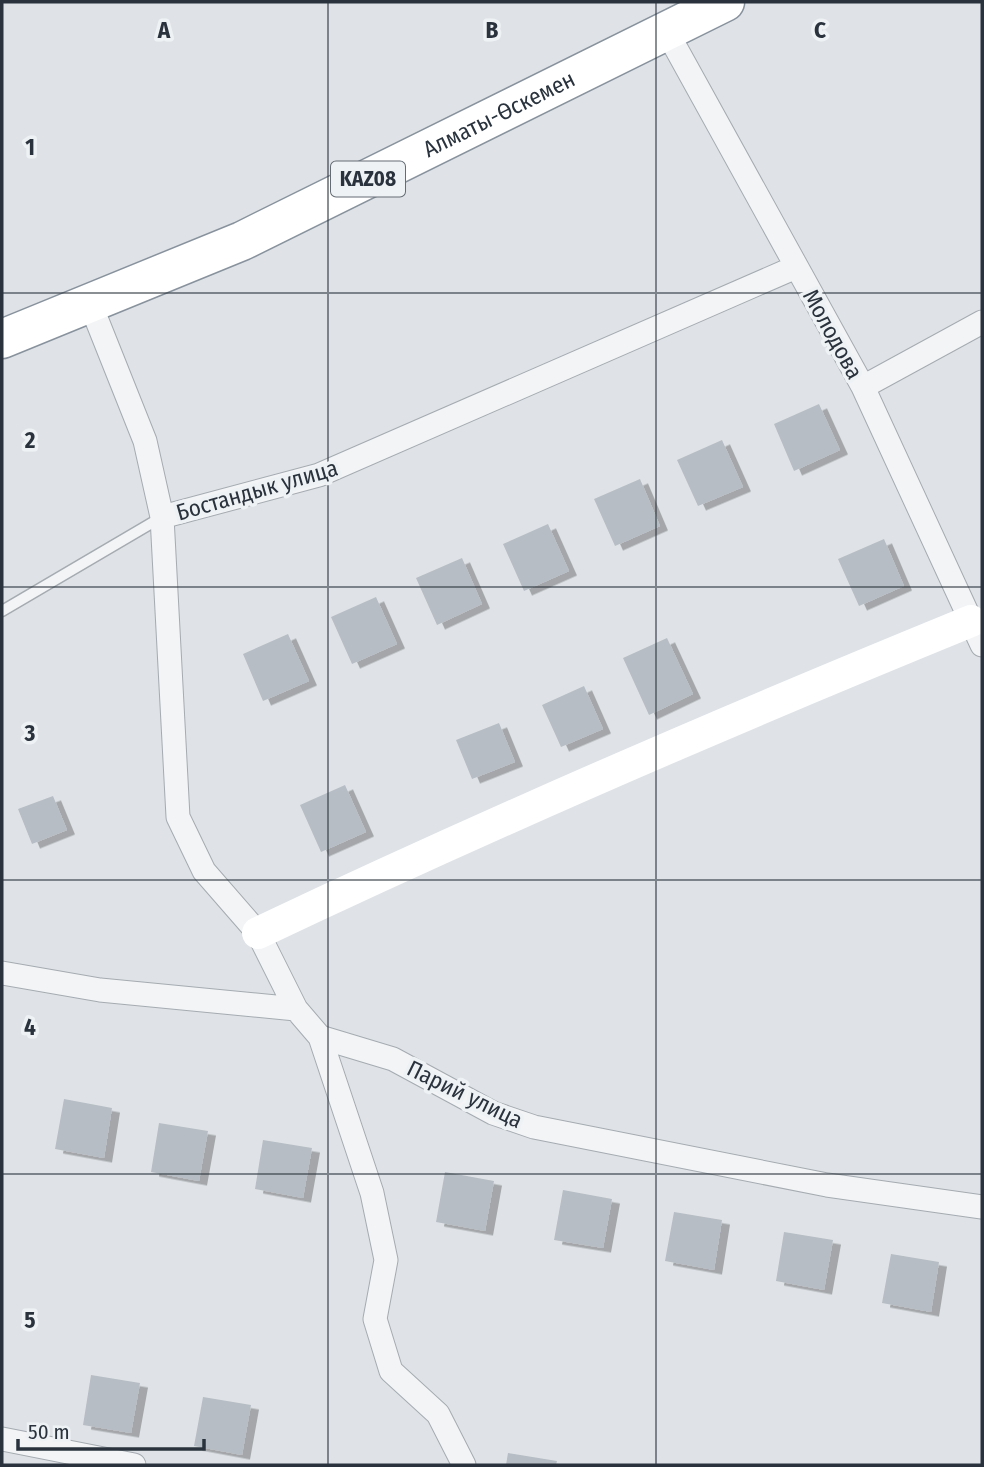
<svg xmlns="http://www.w3.org/2000/svg" width="984" height="1467" viewBox="0 0 984 1467" font-family="'Fira Sans Condensed',sans-serif">
  <style>
    .building { fill: #b7bdc4; filter: url(#shadow) }
    .lines { fill: none; stroke-linecap: round; stroke-linejoin: round }
    .lane-casing { stroke: #a5abb1; stroke-width: 13 }
    .street-casing { stroke: #a5abb1; stroke-width: 25 }
    .highway-casing { stroke: #88929d; stroke-width: 41 }
    .lane { stroke: #f2f4f6; stroke-width: 10 }
    .street { stroke: #f2f4f6; stroke-width: 23 }
    .secondary { stroke: #fff; stroke-width: 32 }
    .highway { stroke: #fff; stroke-width: 38 }
    .grid { fill: none; stroke: #2a333d; stroke-width: 2; stroke-opacity: 0.55 }
    .labels { text-anchor: middle; dominant-baseline: central; stroke-width: 7; stroke-linejoin: round; paint-order: stroke }
    .shield { fill: #eff2f5; stroke: #656c74; stroke-width: 2 }
    .shield-label { font-size: 21px; font-weight: bold; fill: #2a333d }
    .street-label { font-size: 23px; fill: #2a333d; stroke: #eff2f5 }
    .grid-label { font-size: 23px; text-anchor: middle; font-weight: bold; fill: #2a333d; stroke: #eff2f5; stroke-width: 7; stroke-linejoin: round; paint-order: stroke }
  </style>
  <defs>
    <filter id="shadow"><feDropShadow dx="8" dy="4.5" stdDeviation="0" flood-color="#0004"/></filter>
  </defs>
  <rect width="100%" height="100%" fill="#dfe3e7"/>
  <path class="building" d="M819,404L840,450L794,471L774,424Z
    M722,440L743,487L698,506L677,460Z
    M640,479L660,526L615,546L594,499Z
    M548,524L569,571L524,591L503,544Z
    M884,539L904,586L859,606L838,559Z
    M462,558L482,604L437,625L416,578Z
    M376,597L397,644L352,664L331,617Z
    M288,634L309,681L263,701L243,654Z
    M667,638L693,694L649,715L623,658Z
    M584,686L603,729L561,747L542,705Z
    M499,723L515,762L472,779L456,740Z
    M345,785L366,832L321,852L300,805Z
    M53,796L67,830L32,844L18,809Z
    M64,1099L112,1108L104,1158L55,1149Z
    M159,1123L208,1131L199,1181L151,1172Z
    M263,1140L312,1148L303,1198L255,1189Z
    M445,1172L494,1181L485,1231L436,1222Z
    M563,1190L612,1199L603,1248L554,1240Z
    M674,1212L722,1220L714,1270L665,1261Z
    M784,1232L833,1240L824,1290L776,1281Z
    M891,1254L939,1262L931,1312L882,1303Z
    M91,1375L140,1383L131,1433L83,1425Z
    M203,1397L251,1405L242,1455L194,1446Z
    M508,1453L557,1461L556,1465H506Z"/>
  <g class="lines">
    <defs>
      <path id="lane" d="M2,611L162,517"/>
      <path id="street" d="M667,32L863,387L982,645
        M90,303L145,441L162,517
        M863,387L982,322
        M2,973L100,990L296,1009L320,1037L393,1059L493,1113L534,1127L827,1185L982,1207
        M296,1009L258,933L204,871L178,817L162,517L319,475L796,267
        M320,1037L372,1193L386,1260L375,1319L391,1371L438,1414L464,1465
        M2,1439L134,1465"/>
      <g id="highway">
        <path id="s1" d="M2,339L242,241L725,2"/>
      </g>
    </defs>
    <use href="#lane" class="lane-casing"/>
    <use href="#street" class="street-casing"/>
    <use href="#highway" class="highway-casing"/>
    <use href="#lane" class="lane"/>
    <use href="#street" class="street"/>
    <path class="secondary" d="M258,933C492,822 731,719 971,621"/>
    <use href="#highway" class="highway"/>
  </g>
  <path class="grid" d="M328,2V1465M656,2V1465M2,293H982M2,587H982M2,880H982M2,1174H982"/>
  <g class="labels">
    <rect class="shield" x="331" y="161.5" width="74" height="35" rx="5"/>
    <g class="shield-label">
      <text x="368" y="179">KAZ08</text>
    </g>
    <g class="street-label">
      <text stroke="none"><textPath href="#s1" startOffset="546">Алматы-Өскемен</textPath></text>
      <text transform="translate(833 334) rotate(61)">Молодова</text>
      <text transform="translate(257 490) rotate(-16)">Бостандык улица</text>
      <text transform="translate(465 1094) rotate(26)">Парий улица</text>
    </g>
  </g>
  <g class="grid-label">
    <text x="164" y="38">A</text>
    <text x="492" y="38">B</text>
    <text x="820" y="38">C</text>
    <text x="30" y="155">1</text>
    <text x="30" y="448">2</text>
    <text x="30" y="741">3</text>
    <text x="30" y="1035">4</text>
    <text x="30" y="1328">5</text>
  </g>
  <rect width="984" height="1467" fill="none" stroke="#2a333d" stroke-width="7"/>
  <path d="M18 1439v10h186v-10" fill="none" stroke="#2a333d" stroke-width="3.5"/>
  <text x="28" y="1439" font-size="21" fill="#2a333d" stroke="#eff2f5" stroke-width="5" paint-order="stroke">50 m</text>
</svg>
